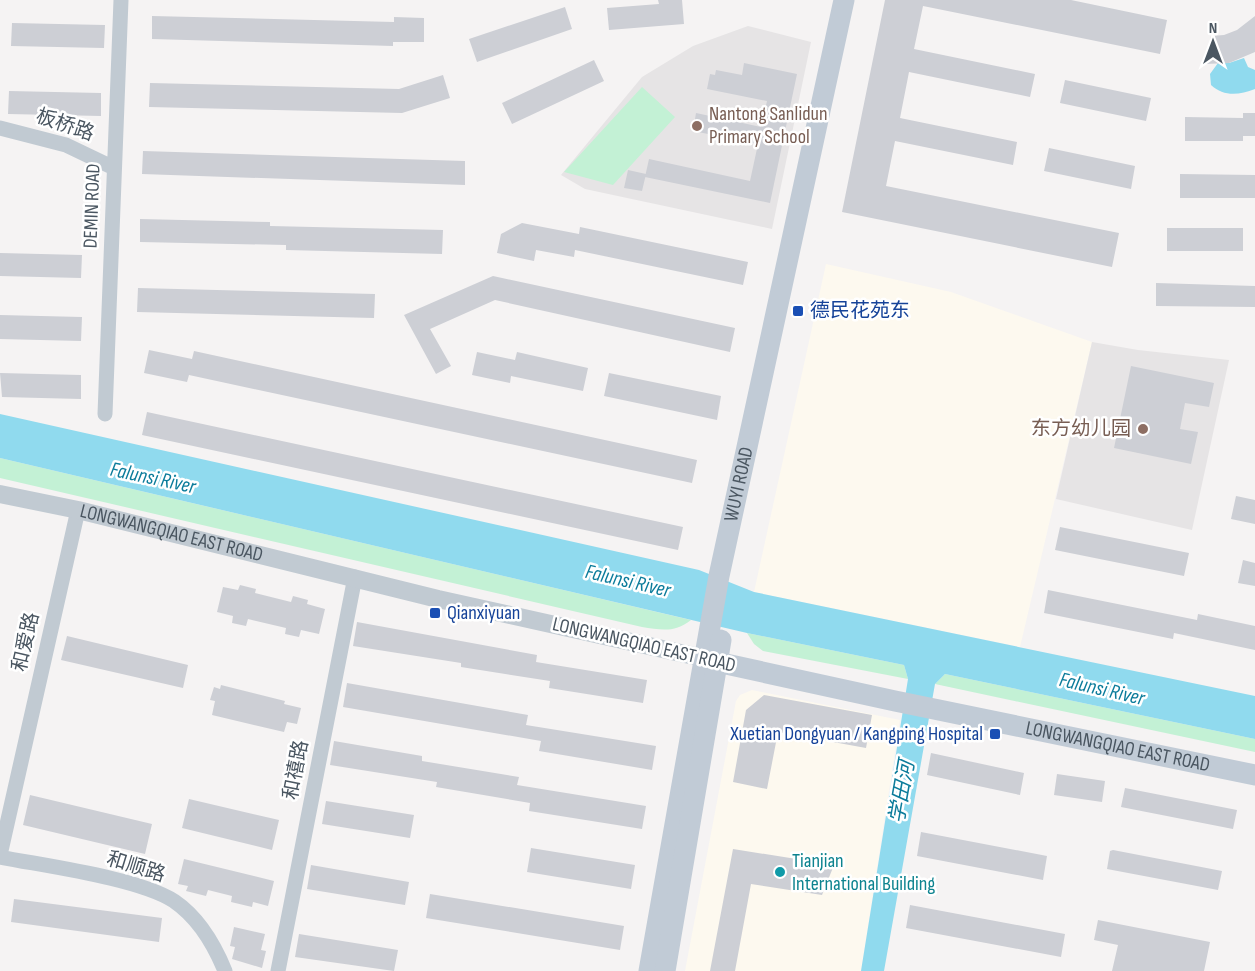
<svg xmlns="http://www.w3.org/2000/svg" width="1255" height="971" viewBox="0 0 1255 971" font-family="'Sofia Sans Condensed','Noto Sans SC',sans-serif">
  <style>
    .commercial { fill: #fdf9ef }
    .education { fill: #e6e4e5 }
    .green { fill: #c3f1d5 }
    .water { fill: #90daee }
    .building { fill: #cdcfd5 }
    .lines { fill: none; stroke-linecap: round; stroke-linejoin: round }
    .minor { stroke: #c1cad2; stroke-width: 15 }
    .tertiary { stroke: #c1cad2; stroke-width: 18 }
    .secondary { stroke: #c1cbd6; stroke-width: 21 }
    .education-dot { fill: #8d6e63; stroke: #fff; stroke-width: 2 }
    .transit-dot { fill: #1a4fb4; stroke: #fff; stroke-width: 2 }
    .culture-dot { fill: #0f9aa8; stroke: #fff; stroke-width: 2 }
    .labels { text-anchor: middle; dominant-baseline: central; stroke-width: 5; stroke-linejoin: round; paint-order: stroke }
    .education-label { font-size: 20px; fill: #785e54; stroke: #fff; text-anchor: start }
    .street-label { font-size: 20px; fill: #4a5661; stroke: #fff }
    .transit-label { font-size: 20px; fill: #164399; stroke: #fff; text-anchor: start }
    .culture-label { font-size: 20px; fill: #0d838f; stroke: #fff; text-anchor: start }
    .water-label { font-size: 21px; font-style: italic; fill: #0c7c9b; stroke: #fff }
  </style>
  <rect width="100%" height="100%" fill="#f5f3f3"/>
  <path class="commercial" d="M826,264L951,292L1092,342L1020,647L754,592Z
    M752,690L900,720L861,971H685L736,701L740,695Z"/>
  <path class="education" d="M748,26L811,42L772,229L585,189L561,175L642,77L693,46Z
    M1092,342L1138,350L1229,360L1192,530L1056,499Z"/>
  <path class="green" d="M642,87L675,117L613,185L564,172Z
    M0,458L691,620C675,633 661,630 642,627L0,478Z
    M747,633L904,665L908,679L763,651L754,644Z
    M945,674L1255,739V752L935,684Z"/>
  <path class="water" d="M1244,58L1248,67L1255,70V89C1239,95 1224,97 1211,85L1210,74L1218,63H1229Z
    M0,414L699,570L754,592L1255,696V739L945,674L935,684L884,971H861L908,679L904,665L747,633L0,458Z"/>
  <path class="building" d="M658,0H682L684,24L609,30L607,8L659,4Z
    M885,0H1071L1167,20L1160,54L923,6L914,49L1035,74L1030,97L909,72L900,118L1017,142L1013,165L895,141L886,186L1119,233L1112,267L842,212Z
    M565,7L572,29L477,62L469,39Z
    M152,16L394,22V17L424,18V42H393V46L152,39Z
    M1255,16V52L1229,63L1205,64L1211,36L1224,35L1237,30Z
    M12,23L105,25L104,48L11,46Z
    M594,60L604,81L512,124L502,103Z
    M744,63L797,74L770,203L645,177L649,159L750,181L758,144L693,131L696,113L761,127L767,101L707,89L710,74L715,75L716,70L742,75Z
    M443,75L450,98L402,113L149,107L150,83L399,89Z
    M1065,80L1151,98L1146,121L1060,103Z
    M9,91L101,93V116L8,114Z
    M1243,113H1255V136H1243V141H1185V117L1243,118Z
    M1049,148L1135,166L1131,189L1044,171Z
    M143,151L465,161V185L142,174Z
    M628,170L646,174L642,191L624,188Z
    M1180,174L1255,175V198H1180Z
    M140,219L270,222V226L443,230L442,254L286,250V245L140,242Z
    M522,223L579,234L580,227L748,262L743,285L575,250L574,257L536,250L534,261L497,253L501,234Z
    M1167,228H1243V251H1167Z
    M0,253L82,255L81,278L0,276Z
    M493,276L735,328L730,352L495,300L430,329L451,366L436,374L404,315Z
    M1156,283L1255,286V307L1156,306Z
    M138,288L375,294L374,318L137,312Z
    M0,315L82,317L81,341L0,339Z
    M149,350L192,359L194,351L697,460L692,483L189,375L187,382L144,373Z
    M477,352L515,360L517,352L588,368L583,391L511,376L510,383L472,375Z
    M1131,366L1214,383L1209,407L1185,403L1180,429L1198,432L1191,464L1114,448Z
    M0,373L81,375V399L2,397Z
    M609,373L721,396L717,420L604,396Z
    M147,412L683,527L678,550L142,435Z
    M1236,496L1255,500V524L1231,519Z
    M1060,527L1189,553L1184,576L1055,550Z
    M1243,560L1255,563V586L1238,583Z
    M240,585L256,589L255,593L291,602L293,596L308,600L307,604L325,609L319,634L301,630L299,637L285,634L286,628L248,619L246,626L232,623L233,616L217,612L223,587L238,590Z
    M1048,590L1197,620L1198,614L1255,626V650L1174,633L1173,639L1044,613Z
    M357,622L537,655L536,662L647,680L643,703L549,688L550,681L461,667V663L353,646Z
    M67,636L188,665L183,688L61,660Z
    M347,683L528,715L526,725L656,746L652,770L539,751L541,741L343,707Z
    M221,685L285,701L284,704L301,708L297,724L287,722L284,732L212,715L215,701L210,700L214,687L220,689Z
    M764,695L872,715L866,748L778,732L767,789L733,782L746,710Z
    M334,741L422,756V761L519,777L517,785L646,806L642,829L529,811L530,803L436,787L437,782L330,765Z
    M931,753L1024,773L1020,795L927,775Z
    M1057,774L1105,781L1102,802L1054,795Z
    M1125,788L1237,810L1233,829L1121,807Z
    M30,795L152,824L145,854L23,825Z
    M189,799L279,820L272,850L182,828Z
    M326,801L414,815L410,838L322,824Z
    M921,832L1047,856L1043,880L917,856Z
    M531,848L635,865L631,889L527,872Z
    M733,849L834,865L822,895L751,884L735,971H710Z
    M1113,850L1222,871L1218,890L1107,869L1110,851Z
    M184,859L274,881L268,906L253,902L252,907L231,902L232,896L208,890L206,896L186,891L188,886L178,884Z
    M311,865L409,882L405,905L307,889Z
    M430,894L624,926L620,950L426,918Z
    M14,899L162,918L159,942L11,922Z
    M910,905L1065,934L1061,957L906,928Z
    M1098,920L1210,942L1204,971H1112L1118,945L1094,940Z
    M234,927L265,934L261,950L266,951L262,968L232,959L235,947L230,946Z
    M299,934L398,950L394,971L295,957Z"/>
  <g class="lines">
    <path class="minor" d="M0,128L66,145L114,168
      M105,414L121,0
      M0,855L78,510
      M0,857C45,866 138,878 174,901C199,918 214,944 225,971
      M278,971L355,577"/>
    <path class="tertiary" id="s1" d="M0,494L78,510L438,599L703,658"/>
    <g class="secondary">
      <path id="s2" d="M703,659L895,701L1255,775"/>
      <path id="s3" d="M649,971L719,576L844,0"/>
      <path d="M665,971L721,640"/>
    </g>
  </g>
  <g class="education-dot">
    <circle cx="697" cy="126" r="6"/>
    <circle cx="1143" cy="429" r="6"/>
  </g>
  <g class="transit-dot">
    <rect x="792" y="305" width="12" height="12" rx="3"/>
    <rect x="429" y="607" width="12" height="12" rx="3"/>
    <rect x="989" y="728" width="12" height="12" rx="3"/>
  </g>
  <circle class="culture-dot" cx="780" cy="872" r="6"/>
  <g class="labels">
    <g class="education-label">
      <text x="709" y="114">Nantong Sanlidun<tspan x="709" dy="23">Primary School</tspan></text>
      <text x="1131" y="429" text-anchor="end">东方幼儿园</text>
    </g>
    <g class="street-label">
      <text transform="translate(65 125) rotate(19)">板桥路</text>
      <text transform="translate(92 206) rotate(-88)">DEMIN ROAD</text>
      <text stroke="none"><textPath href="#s3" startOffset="495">WUYI ROAD</textPath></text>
      <text stroke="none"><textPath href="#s1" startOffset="176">LONGWANGQIAO EAST ROAD</textPath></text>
      <text transform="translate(26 642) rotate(-77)">和爱路</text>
      <text transform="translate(644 645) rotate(13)">LONGWANGQIAO EAST ROAD</text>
      <text stroke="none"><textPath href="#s2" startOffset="424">LONGWANGQIAO EAST ROAD</textPath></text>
      <text transform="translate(296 770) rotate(-79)">和禧路</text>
      <text transform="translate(136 867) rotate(17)">和顺路</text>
    </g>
    <g class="transit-label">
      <text x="810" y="311">德民花苑东</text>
      <text x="447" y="613">Qianxiyuan</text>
      <text x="983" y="734" text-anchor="end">Xuetian Dongyuan / Kangping Hospital</text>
    </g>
    <g class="culture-label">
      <text x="792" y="861">Tianjian<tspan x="792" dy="23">International Building</tspan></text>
    </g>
    <g class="water-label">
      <text transform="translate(153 478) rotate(12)">Falunsi River</text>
      <text transform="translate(628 581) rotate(13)">Falunsi River</text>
      <text transform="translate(1102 689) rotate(13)">Falunsi River</text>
      <text transform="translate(902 792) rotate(-80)">学田河</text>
    </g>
  </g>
  <g transform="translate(1213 42)" stroke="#ffffff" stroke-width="4.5" paint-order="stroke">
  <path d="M0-4.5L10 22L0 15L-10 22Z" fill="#4a5661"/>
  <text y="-9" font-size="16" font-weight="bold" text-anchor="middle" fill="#4a5661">N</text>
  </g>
</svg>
